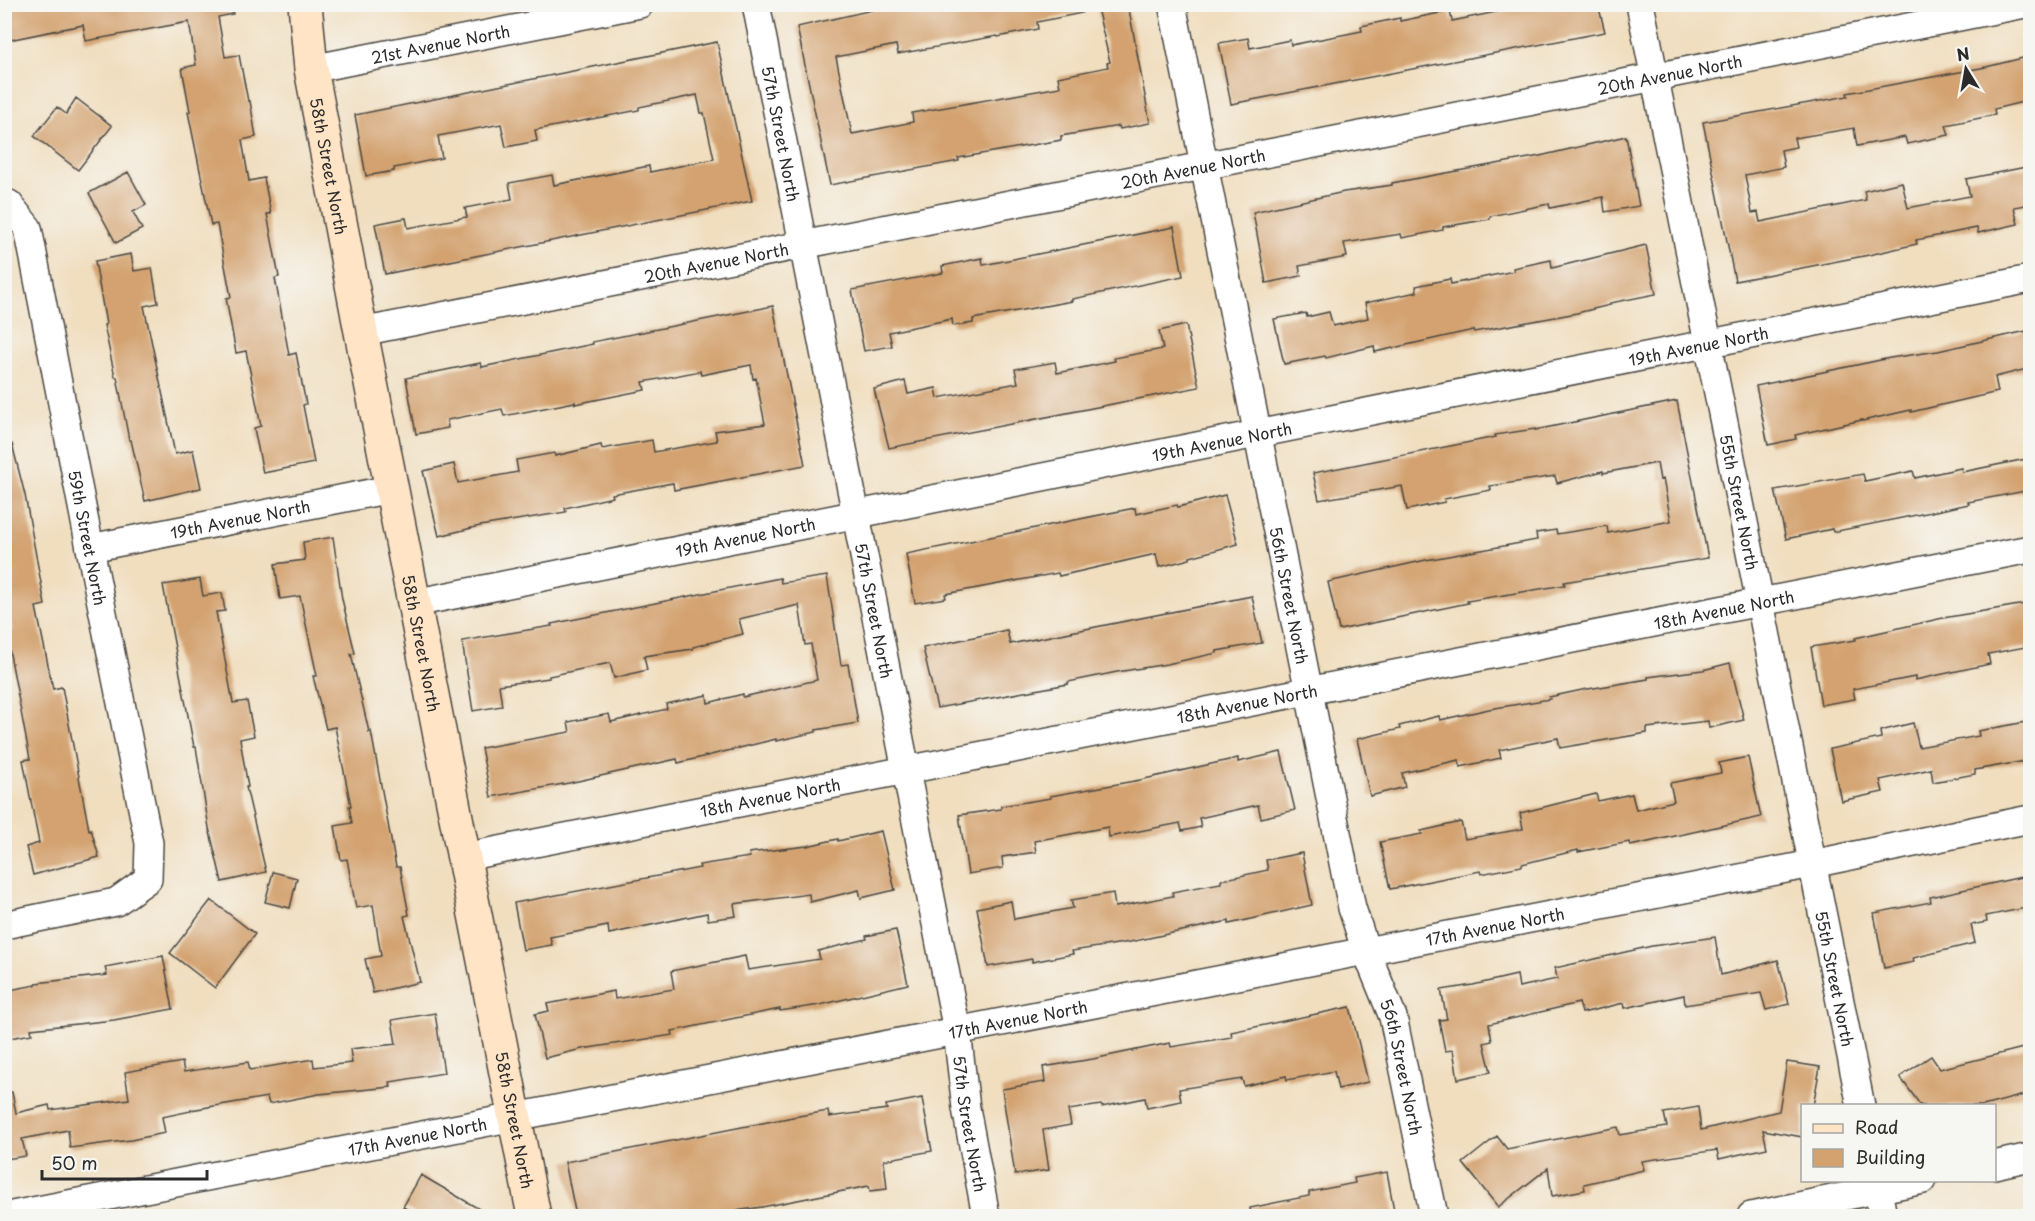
<svg xmlns="http://www.w3.org/2000/svg" width="2035" height="1221" viewBox="0 0 2035 1221" font-family="'Playpen Sans',sans-serif">
  <style>
    .building { fill: #d3a26f }
    .lines { fill: none; stroke-linecap: round; stroke-linejoin: round }
    .lane-casing { stroke: #494641; stroke-width: 16 }
    .street-casing { stroke: #494641; stroke-width: 30 }
    .secondary-casing { stroke: #494641; stroke-width: 36 }
    .lane { stroke: #fff; stroke-width: 14 }
    .street { stroke: #fff; stroke-width: 27 }
    .secondary { stroke: #ffe4c6; stroke-width: 33 }
    .labels { text-anchor: middle; dominant-baseline: central; stroke-width: 4.5; stroke-linejoin: round; paint-order: stroke }
    .street-label { font-size: 16px; fill: #2b2b2b; stroke: #f6f6f2 }
  </style>
  <rect width="100%" height="100%" fill="#f6f6f2"/>
  <filter id="ink" filterUnits="userSpaceOnUse"><feTurbulence type="fractalNoise" baseFrequency=".0167" numOctaves="2"/><feDisplacementMap in="SourceGraphic" scale="12" xChannelSelector="R" yChannelSelector="G"/><feConvolveMatrix kernelMatrix="1 2 1 2 8 2 1 2 1" color-interpolation-filters="sRGB"/></filter>
  <filter id="wash" filterUnits="userSpaceOnUse"><feTurbulence type="fractalNoise" baseFrequency=".008" numOctaves="4" result="noise"/><feDisplacementMap in="SourceGraphic" scale="24" xChannelSelector="R" yChannelSelector="G"/><feGaussianBlur stdDeviation="1.35" result="paint"/><feColorMatrix in="noise" values="0 0 0 0 0 0 0 0 0 0 0 0 0 0 0 0 0 1.4 0 .05"/><feComposite in="paint" operator="in"/></filter>
  <g filter="url(#wash)">
    <rect width="100%" height="100%" fill="#f0debf"/>
    <g id="blocks">
      <path class="building" d="M4,4H232L233,14L218,17L225,57L239,55L248,101H250L256,137L242,140L249,181L264,178L271,214H267L279,277L275,278L289,355L296,353L306,404L303,405L314,463L263,473L254,428L261,426L246,351L236,353L226,298L231,297L217,224L211,225L188,112L190,111L182,68L196,65L189,22L86,41L83,25L4,41Z
        M911,4H1082V13L1037,22L1038,29L998,37L997,36L898,54L896,45L836,57L852,134L913,122L912,113L1060,87L1058,77L1108,67L1107,63L1110,62L1096,4H1128L1150,123L1120,129L1119,126L1061,136V140L958,158L959,161L830,185L797,27L881,8L882,10Z
        M1510,4H1598L1605,32L1231,104L1219,43L1248,38L1250,48L1290,40L1291,45L1362,31L1361,26L1400,18V21L1450,11L1452,21L1511,9Z
        M717,42L752,201L385,274L375,224L406,218L408,228L467,217L465,208L512,199L509,183L552,175L554,185L649,166L650,172L714,159L704,113H701L697,95L639,107V110L535,130L537,141L506,147L501,124L438,136L442,158L394,168V171L366,176L355,115Z
        M2031,56V100L1994,109L1995,115L1946,125L1949,135L1907,144L1905,137L1857,146L1854,128L1794,138L1796,147L1781,150L1784,167L1745,175L1752,213L1758,212L1760,222L1866,200L1864,191L1902,182L1908,208L1970,196L1966,179L2031,166V204L2014,207L2018,224L1978,233L1977,228L1916,240L1917,244L1869,255L1735,281L1703,122L1848,96L1847,93L1986,67Z
        M76,98L112,126L78,170L34,136L57,107L66,114Z
        M1626,136L1639,206L1605,212L1603,197L1550,208L1549,204L1490,216V219L1443,227V230L1402,238L1401,234L1344,243L1347,257L1299,266L1301,276L1266,283L1253,212L1344,192L1392,185V183L1540,156Z
        M128,172L146,205L133,212L142,229L116,243L89,193Z
        M1174,227L1183,276L1072,299V301L973,319V323L953,326L952,319L889,332L892,346L864,351L852,290L943,273L942,266L982,258L983,265Z
        M1646,245L1656,294L1610,303V305L1577,313L1474,332L1473,330L1375,352L1374,346L1326,358L1325,356L1284,364L1274,319L1306,313L1307,317L1329,312L1333,326L1368,318L1365,303L1417,292L1416,286L1450,279L1451,284L1514,271L1513,268L1551,260L1552,268Z
        M131,254L134,271L152,268L158,303L144,306L175,454L193,450L201,488L145,501L131,440H129L117,377H115L104,325L106,324L95,261Z
        M773,306L805,465L674,490L673,483L612,494L613,497L565,508L566,512L480,526L439,536L423,471L454,464L458,483L518,472L516,460L554,453L555,456L601,445L602,449L652,440L654,452L717,441L715,431L765,424L756,378L753,379L751,365L701,375L700,371L643,382L645,390L575,404V402L504,416L502,409L447,420L448,428L416,434L406,378L481,363L482,367L545,354L593,344L592,342Z
        M1186,325L1199,387L889,448L874,389L905,381L908,394L936,388L938,398L1018,383L1015,369L1055,362L1057,373L1115,361L1114,358L1163,349L1159,331Z
        M2031,330V368L1995,377L1998,392L1911,412V410L1862,421V420L1795,435L1796,439L1768,445L1756,386L1890,358L1938,351Z
        M1677,401L1708,558L1564,582L1565,585L1467,601L1468,603L1339,630L1328,582L1426,560L1537,540L1536,533L1556,530L1557,534L1607,526L1608,533L1671,521L1663,479L1660,480L1657,463L1603,473V471L1557,483L1555,476L1490,486L1491,490L1444,499L1445,502L1407,510L1402,486L1319,500L1313,473L1496,437L1495,435L1535,429V430Z
        M12,444L25,495L45,605L36,607L53,689L62,687L89,830L91,829L99,857L33,875L26,847L39,843L23,760L30,759L6,633L12,631L4,594V445Z
        M2031,458V490L1968,502L1969,504L1931,512L1833,532L1832,529L1786,539L1775,490L1863,474L1865,481L1913,471L1915,478L1961,468L1962,472Z
        M1225,495L1238,544L1190,557V559L1159,567L1156,554L1059,576L1058,573L945,594L946,598L915,603L906,554L1135,508L1136,514L1177,505L1178,507Z
        M333,537L342,599L355,653L351,654L369,732L371,731L396,867H400L409,915L404,916L420,982L373,993L365,959L381,956L373,905L356,908L347,859L341,860L335,826L352,823L349,806H351L335,727L326,729L313,676H317L300,596L280,599L275,564L305,560L303,542Z
        M827,576L841,665L848,664L858,723L816,730V732L776,741V739L678,763L677,759L569,783L491,797L481,748L570,732L568,722L609,714L611,722L667,709L666,704L707,695L708,703L743,694V697L817,680L811,644L805,645L799,605L739,619L743,634L693,647V649L644,656L647,670L614,678L610,663L549,676V678L499,685L502,706L473,711L462,641L552,626L551,624L780,578L781,583Z
        M200,579L203,596L222,593L225,611L216,612L233,703L247,701L254,736L240,739L248,787H246L266,872L222,882L209,828L196,747H194L163,585Z
        M1252,596L1262,643L1217,651V653L1167,664L1117,672L1068,682V684L937,708L923,648L1007,630L1010,644Z
        M2031,603V646L1988,654L1990,664L1915,680V677L1853,689L1855,699L1821,705L1811,647L1856,640L1855,638L1943,618Z
        M1730,663L1744,720L1709,728L1708,721L1647,728V733L1560,748L1558,738L1499,750L1501,758L1460,767L1459,760L1402,773L1405,787L1370,796L1357,739L1400,729L1399,726L1439,716L1440,720L1489,709L1550,699L1549,697L1582,690L1648,679V677L1703,670Z
        M2031,721V760L1975,770V774L1933,782L1931,769L1880,780L1883,792L1841,801L1830,749L1881,738L1880,731L1913,723L1919,747L1979,736L1978,731Z
        M1281,752L1295,810L1261,818L1258,805L1199,818L1201,827L1182,831L1180,823L1109,837L1108,827L1034,841L1036,852L1002,857L1003,868L968,874L959,815L1001,809V806L1051,798L1050,796L1140,780L1238,758V762Z
        M1748,757L1761,817L1630,846L1629,842L1578,852V850L1522,864V866L1481,874L1480,871L1390,889L1380,842L1422,834L1421,831L1461,822L1465,839L1523,829L1520,813L1596,794L1598,801L1632,794L1636,810L1674,801L1670,783L1721,773L1719,763Z
        M881,831L895,890L861,898L859,890L810,902L809,894L734,904L736,916L708,920L707,913L609,934L608,926L550,937L552,945L523,950L514,903L700,868L699,865L750,857L749,853L807,846L838,839V841Z
        M1302,853L1312,905L1229,924V921L1130,942L1072,951L1073,954L1032,962V959L988,967L977,908L1011,901L1014,919L1073,908L1071,900L1113,893L1115,907L1173,896L1172,892L1221,883V880L1268,870L1266,860Z
        M273,872L297,878L290,908L265,902Z
        M2031,875V907L1986,916L1987,922L1971,925L1975,943L1913,958L1914,962L1884,968L1874,913L1931,902L1930,897Z
        M211,900L255,934L215,988L170,953Z
        M896,930L908,984L820,1005L780,1011V1009L672,1031L673,1035L582,1049L545,1058L535,1014L549,1011L547,1004L614,991L615,999L674,989L671,971L745,956L748,970L820,959L818,951L867,939L866,936Z
        M1715,937L1721,975L1778,960L1789,1004L1766,1010L1761,993L1685,1005L1684,995L1625,1008L1624,1003L1582,1013L1579,1003L1489,1024L1492,1041L1484,1043L1491,1072L1458,1079L1453,1050L1445,1051L1439,1020L1447,1019L1441,990L1473,985L1517,975L1519,987L1557,979L1555,968L1652,946Z
        M163,956L173,1009L114,1020L31,1029L32,1034L4,1039V991L36,985V983L107,975L105,967Z
        M1350,1007L1368,1082L1338,1089L1334,1071L1287,1080L1286,1076L1244,1086L1242,1079L1179,1089L1181,1101L1147,1108L1145,1098L1102,1107L1101,1105L1068,1110L1071,1125L1043,1130L1049,1170L1015,1175L1002,1089L1045,1082L1043,1067L1093,1059L1170,1043L1171,1047L1232,1037L1231,1032Z
        M435,1013L444,1073L390,1082L391,1087L319,1094L269,1104L267,1097L191,1110V1111L162,1117L165,1133L131,1140L70,1148L68,1130L22,1139L26,1156L6,1159L4,1149V1093L12,1092L16,1113L49,1105L50,1110L129,1099L125,1072L182,1062L184,1072L248,1062L250,1070L313,1059L314,1067L352,1063L350,1049L396,1044L392,1020Z
        M2031,1046V1093L1983,1106H1921L1900,1077L1931,1056L1940,1069Z
        M1787,1062L1820,1067L1813,1106H1803V1137L1763,1130L1767,1148L1719,1159L1717,1150L1642,1161L1644,1170L1584,1184L1585,1190L1552,1196L1548,1168L1498,1207L1463,1163L1497,1136L1507,1149L1618,1127L1620,1135L1667,1127L1664,1113L1698,1107L1701,1130L1779,1111Z
        M922,1098L932,1151L884,1160L887,1189L870,1191L869,1186L762,1207L701,1216H576L565,1162L793,1117L828,1111L829,1117L887,1109L886,1105Z
        M1387,1172L1395,1216H1251L1250,1208L1309,1196V1192L1355,1183L1354,1178Z
        M421,1175L491,1216H420L403,1207Z"/>
    </g>
  </g>
  <g filter="url(#ink)">
    <use href="#blocks" fill-opacity="0" stroke="#494641" stroke-width="1.5"/>
    <g class="lines">
      <defs>
        <path id="lane" d="M533,4L537,25"/>
        <g id="street">
          <path id="s1" d="M756,4L957,1031L966,1108L986,1216"/>
          <path id="s2" d="M1172,4L1352,908L1366,951L1393,1017L1434,1216"/>
          <path id="s3" d="M1640,4L1861,1106"/>
          <path id="s4" d="M311,69L640,4"/>
          <path id="s5" d="M4,204H9L28,228L90,548L149,843L148,879L116,902L4,925"/>
          <path id="s6" d="M361,332L2025,4"/>
          <path id="s7" d="M90,548L391,489"/>
          <path id="s8" d="M414,603L2030,279"/>
          <path id="s9" d="M464,857L2030,549"/>
          <path d="M1994,1165L2030,1157"/>
          <path d="M1876,1180L1883,1216"/>
          <path id="s10" d="M7,1216L1812,864L2030,819"/>
          <path d="M1751,1216L1923,1180"/>
        </g>
        <g id="secondary">
          <path id="s11" d="M305,4L311,69L361,332L534,1216"/>
        </g>
      </defs>
      <use href="#lane" class="lane-casing"/>
      <use href="#street" class="street-casing"/>
      <use href="#secondary" class="secondary-casing"/>
      <use href="#lane" class="lane"/>
      <use href="#street" class="street"/>
      <use href="#secondary" class="secondary"/>
    </g>
  </g>
  <g class="labels">
    <g class="street-label">
      <text stroke="none"><textPath href="#s4" startOffset="132">21st Avenue North</textPath></text>
      <text stroke="none"><textPath href="#s6" startOffset="1334">20th Avenue North</textPath></text>
      <text stroke="none"><textPath href="#s1" startOffset="132">57th Street North</textPath></text>
      <text stroke="none"><textPath href="#s11" startOffset="164">58th Street North</textPath></text>
      <text stroke="none"><textPath href="#s6" startOffset="848">20th Avenue North</textPath></text>
      <text stroke="none"><textPath href="#s6" startOffset="362">20th Avenue North</textPath></text>
      <text stroke="none"><textPath href="#s8" startOffset="1310">19th Avenue North</textPath></text>
      <text stroke="none"><textPath href="#s8" startOffset="824">19th Avenue North</textPath></text>
      <text stroke="none"><textPath href="#s3" startOffset="508">55th Street North</textPath></text>
      <text stroke="none"><textPath href="#s7" startOffset="153">19th Avenue North</textPath></text>
      <text stroke="none"><textPath href="#s8" startOffset="338">19th Avenue North</textPath></text>
      <text stroke="none"><textPath href="#s5" startOffset="351">59th Street North</textPath></text>
      <text stroke="none"><textPath href="#s2" startOffset="603">56th Street North</textPath></text>
      <text stroke="none"><textPath href="#s9" startOffset="1284">18th Avenue North</textPath></text>
      <text stroke="none"><textPath href="#s1" startOffset="618">57th Street North</textPath></text>
      <text stroke="none"><textPath href="#s11" startOffset="650">58th Street North</textPath></text>
      <text stroke="none"><textPath href="#s9" startOffset="798">18th Avenue North</textPath></text>
      <text stroke="none"><textPath href="#s9" startOffset="312">18th Avenue North</textPath></text>
      <text stroke="none"><textPath href="#s10" startOffset="1516">17th Avenue North</textPath></text>
      <text stroke="none"><textPath href="#s3" startOffset="994">55th Street North</textPath></text>
      <text stroke="none"><textPath href="#s10" startOffset="1030">17th Avenue North</textPath></text>
      <text stroke="none"><textPath href="#s2" startOffset="1089">56th Street North</textPath></text>
      <text stroke="none"><textPath href="#s11" startOffset="1136">58th Street North</textPath></text>
      <text stroke="none"><textPath href="#s1" startOffset="1140">57th Street North</textPath></text>
      <text stroke="none"><textPath href="#s10" startOffset="418">17th Avenue North</textPath></text>
    </g>
  </g>
  <rect width="2035" height="1221" fill="none" stroke="#f6f6f2" stroke-width="24"/>
  <rect x="1801" y="1104" width="195" height="78" fill="#f6f6f2" stroke="#a5a5a2" stroke-width="1.5"/>
  <rect x="1813" y="1124" width="30" height="9" fill="#ffe4c6" stroke="#a5a5a2" stroke-width="1.5"/>
  <text x="1855" y="1134" font-size="18" fill="#2b2b2b">Road</text>
  <rect x="1813" y="1149" width="30" height="18" fill="#d3a26f" stroke="#a5a5a2" stroke-width="1.5"/>
  <text x="1855" y="1164" font-size="18" fill="#2b2b2b">Building</text>
  <g transform="translate(1966 69) rotate(349)" stroke="#f6f6f2" stroke-width="4.5" paint-order="stroke">
  <path d="M0-4.5L10 22L0 15L-10 22Z" fill="#2b2b2b"/>
  <text y="-9" font-size="16" font-weight="bold" text-anchor="middle" fill="#2b2b2b">N</text>
  </g>
  <path d="M42 1170v9h165v-9" fill="none" stroke="#2b2b2b" stroke-width="3"/>
  <text x="51" y="1170" font-size="18" fill="#2b2b2b" stroke="#f6f6f2" stroke-width="4.5" paint-order="stroke">50 m</text>
</svg>
